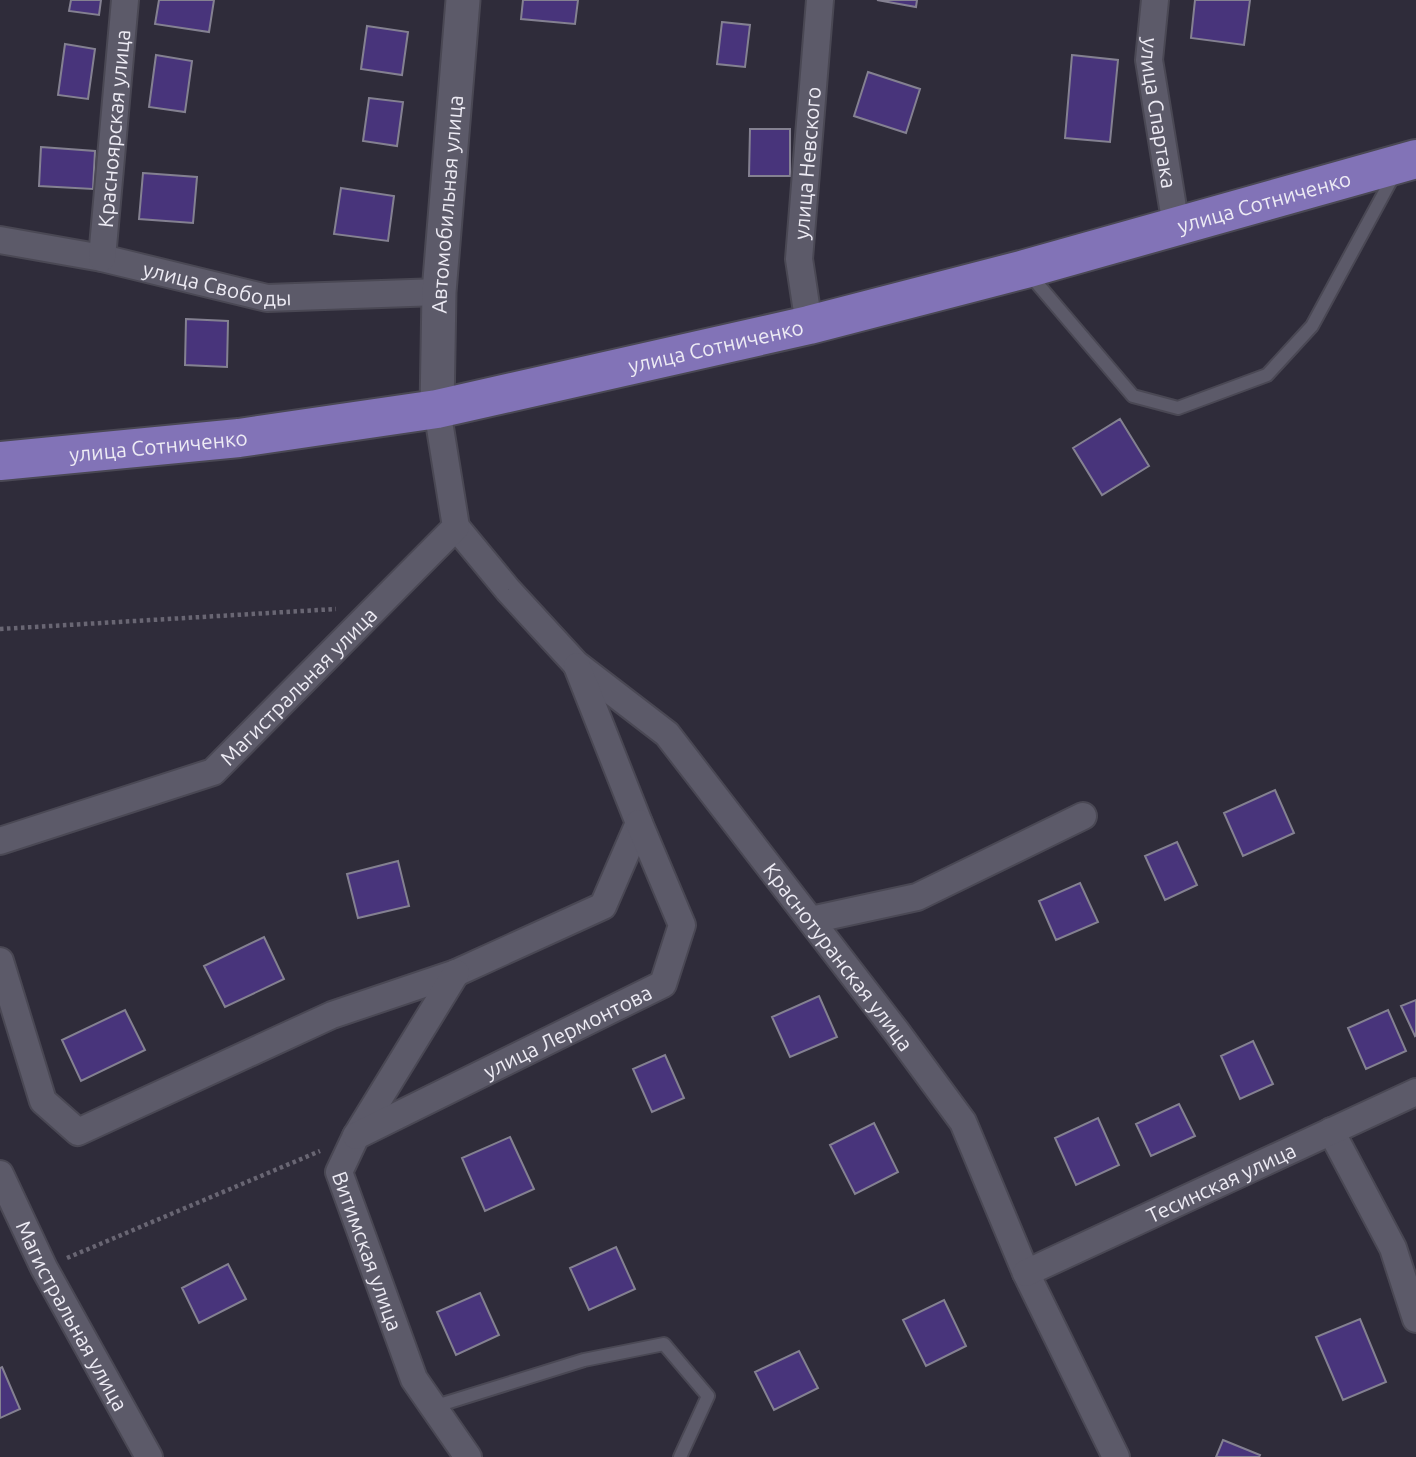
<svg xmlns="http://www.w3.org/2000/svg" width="1416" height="1457" viewBox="0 0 1416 1457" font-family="Ubuntu,sans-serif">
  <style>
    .building { fill: #48347b; stroke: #848191; stroke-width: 2 }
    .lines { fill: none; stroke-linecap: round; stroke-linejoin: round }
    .service-casing { stroke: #4a4854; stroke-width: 16 }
    .minor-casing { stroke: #4a4854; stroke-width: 30 }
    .tertiary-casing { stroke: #4a4854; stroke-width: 37 }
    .primary-casing { stroke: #4a4854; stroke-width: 42 }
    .path { stroke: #696673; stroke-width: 4.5; stroke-dasharray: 3.5 3.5; stroke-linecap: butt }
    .service { stroke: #5c5a69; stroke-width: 12 }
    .minor { stroke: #5c5a69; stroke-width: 26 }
    .tertiary { stroke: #5c5a69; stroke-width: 33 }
    .primary { stroke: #8273b7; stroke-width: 38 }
    .labels { text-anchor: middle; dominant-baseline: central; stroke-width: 5; stroke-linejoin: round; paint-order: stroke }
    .street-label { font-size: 21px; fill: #edebf4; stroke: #252230 }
  </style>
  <rect width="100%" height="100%" fill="#2f2c3a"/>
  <path class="building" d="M71,0H101L99,15L69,11Z
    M159,0H214L209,32L155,24Z
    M523,0H578L575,24L521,19Z
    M877,0H917L916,7Z
    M1195,0H1250L1244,45L1191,38Z
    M722,22L750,25L745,67L717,64Z
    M367,26L408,32L402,75L361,69Z
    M65,44L95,49L88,99L58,95Z
    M156,55L192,61L185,112L149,107Z
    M1072,55L1118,60L1110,142L1065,138Z
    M868,72L920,89L906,133L854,116Z
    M369,98L403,102L397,146L363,141Z
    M750,129H790V176H749Z
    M41,147L95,151L93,189L39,186Z
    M143,173L197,177L193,223L139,219Z
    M341,188L394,196L388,241L334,234Z
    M186,319L228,321L227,367L185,365Z
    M1120,419L1149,466L1102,495L1073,448Z
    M1275,790L1294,833L1243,856L1224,813Z
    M1177,842L1197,885L1165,900L1145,856Z
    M398,861L409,906L358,918L347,874Z
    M1080,883L1098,922L1056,940L1039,901Z
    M264,937L284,979L225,1007L204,966Z
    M819,996L837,1037L790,1057L772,1017Z
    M1416,1000V1035L1415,1036L1401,1006Z
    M125,1010L145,1050L81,1081L62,1040Z
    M1388,1010L1406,1051L1366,1069L1348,1028Z
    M1253,1041L1273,1084L1240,1099L1221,1056Z
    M665,1055L684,1098L652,1112L633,1069Z
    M1179,1104L1195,1136L1151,1156L1136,1124Z
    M1098,1118L1119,1165L1076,1185L1055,1138Z
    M874,1123L898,1172L855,1194L830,1145Z
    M510,1137L534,1189L485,1211L462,1158Z
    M616,1247L635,1289L589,1310L570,1268Z
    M228,1264L246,1299L199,1323L182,1288Z
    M480,1293L499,1335L456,1355L437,1312Z
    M944,1300L966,1346L926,1366L903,1320Z
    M1360,1319L1386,1382L1343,1400L1316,1337Z
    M799,1351L818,1388L774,1410L755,1372Z
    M2,1367L20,1409L0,1418V1368Z
    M1223,1440L1260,1455L1259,1457H1216Z"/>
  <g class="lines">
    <defs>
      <path id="service" d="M1030,275L1133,396L1178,408L1267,375L1312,326L1395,173
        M433,1407L584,1360L664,1344L708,1396L680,1457"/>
      <g id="minor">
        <path id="s1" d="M1155,0L1149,60L1176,226"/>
        <path id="s2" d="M0,240L102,258L267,298L439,292"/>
        <path id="s3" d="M102,258L125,0"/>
        <path id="s4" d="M809,325L799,259L820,0"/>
        <path id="s5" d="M456,527L508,590L576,664L667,734L896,1031L963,1122L1026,1273L1116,1457"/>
        <path id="s6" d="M0,841L213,772L456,527L437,409"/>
        <path d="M811,920L917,897L1083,816"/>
        <path d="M0,961L43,1101L78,1132L332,1015L456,973L603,906L639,823L577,666"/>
        <path id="s7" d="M456,973L356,1136L339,1172L414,1379L468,1457"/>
        <path d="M1331,1131L1393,1248L1416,1319"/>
        <path id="s8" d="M356,1136L663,984L682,925L639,823"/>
        <path id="s9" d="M0,1174L44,1268L149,1457"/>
        <path id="s10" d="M1026,1273L1416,1092"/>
      </g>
      <g id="tertiary">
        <path id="s11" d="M437,409L439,292L463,0"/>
      </g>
      <g id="primary">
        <path id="s12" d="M0,461L239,438L437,409L809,325L1025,269L1416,159"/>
      </g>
    </defs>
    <use href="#service" class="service-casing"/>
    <use href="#minor" class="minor-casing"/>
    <use href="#tertiary" class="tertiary-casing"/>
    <use href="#primary" class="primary-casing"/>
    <path class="path" d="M0,629L336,609
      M67,1258L320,1151"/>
    <use href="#service" class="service"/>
    <use href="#minor" class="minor"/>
    <use href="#tertiary" class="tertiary"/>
    <use href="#primary" class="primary"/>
  </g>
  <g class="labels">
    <g class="street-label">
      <text stroke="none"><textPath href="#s1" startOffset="114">улица Спартака</textPath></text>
      <text stroke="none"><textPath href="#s3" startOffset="130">Красноярская улица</textPath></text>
      <text stroke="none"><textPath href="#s4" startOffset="163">улица Невского</textPath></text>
      <text stroke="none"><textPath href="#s12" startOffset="1293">улица Сотниченко</textPath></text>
      <text stroke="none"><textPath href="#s11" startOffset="205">Автомобильная улица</textPath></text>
      <text stroke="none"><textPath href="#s2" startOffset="222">улица Свободы</textPath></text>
      <text stroke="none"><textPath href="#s12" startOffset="726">улица Сотниченко</textPath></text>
      <text stroke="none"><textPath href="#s12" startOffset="159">улица Сотниченко</textPath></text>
      <text stroke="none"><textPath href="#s6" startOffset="345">Магистральная улица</textPath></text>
      <text stroke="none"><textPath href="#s5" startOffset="578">Краснотуранская улица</textPath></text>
      <text stroke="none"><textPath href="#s8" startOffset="236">улица Лермонтова</textPath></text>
      <text stroke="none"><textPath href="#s10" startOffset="215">Тесинская улица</textPath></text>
      <text stroke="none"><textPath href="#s7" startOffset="315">Витимская улица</textPath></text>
      <text stroke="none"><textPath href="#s9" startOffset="159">Магистральная улица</textPath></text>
    </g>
  </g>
</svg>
